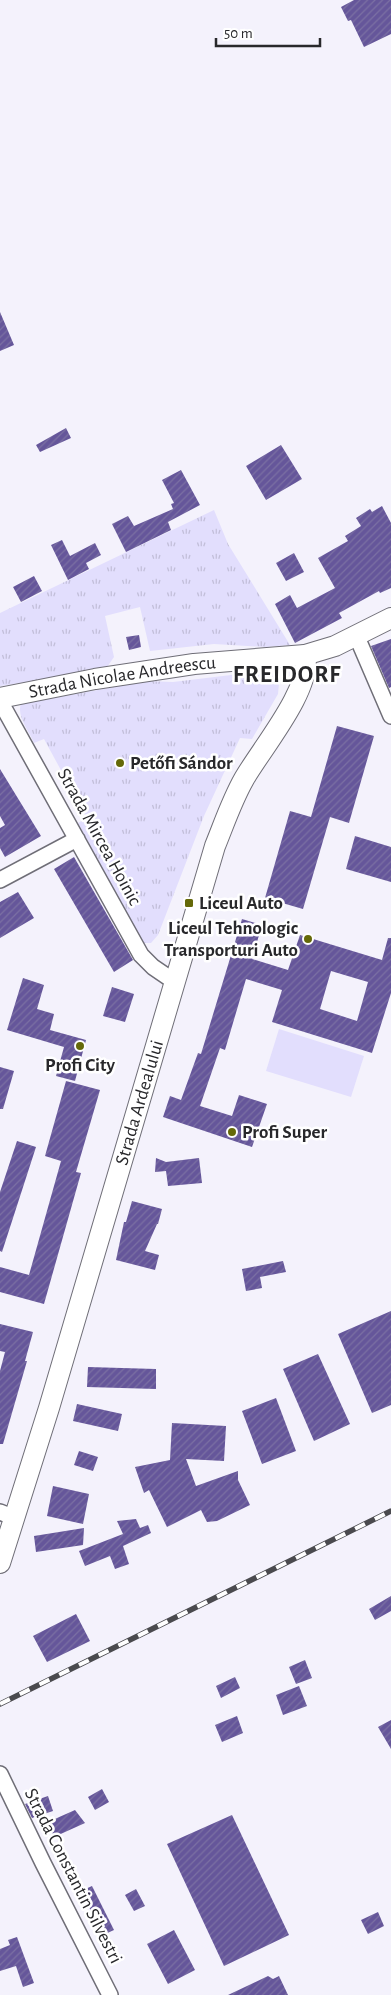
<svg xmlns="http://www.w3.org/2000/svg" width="391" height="1995" viewBox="0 0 391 1995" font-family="'Alegreya Sans',sans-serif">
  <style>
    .grass { fill: url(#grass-tufts) }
    .garden { fill: #e2defd }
    .building { fill: url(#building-hatch); fill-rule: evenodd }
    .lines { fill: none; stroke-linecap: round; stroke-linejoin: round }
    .street-casing { stroke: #6f6e77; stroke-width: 18 }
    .secondary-casing { stroke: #6f6e77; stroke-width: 22 }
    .street { stroke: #fff; stroke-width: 15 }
    .secondary { stroke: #fff; stroke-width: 20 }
    .rail-casing { stroke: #4a4a4e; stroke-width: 5.5 }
    .rail { stroke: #fff; stroke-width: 4; stroke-dasharray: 11; stroke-linecap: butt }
    .poi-dot { fill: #656909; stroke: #fff; stroke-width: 2 }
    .labels { text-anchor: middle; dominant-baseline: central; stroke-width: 5; stroke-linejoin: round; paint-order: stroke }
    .street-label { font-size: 19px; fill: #28282b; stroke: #fff }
    .poi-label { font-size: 19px; font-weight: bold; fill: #28282b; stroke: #fff; text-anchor: start }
    .district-label { font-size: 24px; font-weight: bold; letter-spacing: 1px; fill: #28282b; stroke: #fff }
  </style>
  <defs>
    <pattern id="grass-tufts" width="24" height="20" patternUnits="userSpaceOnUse" patternTransform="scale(1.25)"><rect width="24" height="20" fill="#e2defd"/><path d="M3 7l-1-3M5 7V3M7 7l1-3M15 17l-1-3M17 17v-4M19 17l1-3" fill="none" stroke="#c2bed9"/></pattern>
    <pattern id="building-hatch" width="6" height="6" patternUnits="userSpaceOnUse" patternTransform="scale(1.25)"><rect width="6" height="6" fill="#65569a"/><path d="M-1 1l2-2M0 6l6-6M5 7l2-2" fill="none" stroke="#7b70a3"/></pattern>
  </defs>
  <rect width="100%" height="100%" fill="#f4f2fc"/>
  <path class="grass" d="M214,510L228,544L290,645L265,647L214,644L150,651L140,607L105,616L114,657L105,670L0,686V613Z
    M265,671L272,673L279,683L278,694L252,739L240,738L204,816L158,935L151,943H143L78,823L87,818L44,739L34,743C30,733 16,715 21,704L147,681L173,682Z"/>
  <path class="garden" d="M279,1029L364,1056L351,1097L266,1071Z"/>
  <path class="building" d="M354,0H391V34L364,47L351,20L348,21L341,7Z
    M0,312L14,345L0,351Z
    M66,428L71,438L40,452L36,445Z
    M281,445L302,479L266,500L246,466Z
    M181,470L200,505L168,522L171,530L126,552L112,524L128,516L134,526L173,509L171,504L174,503L162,480Z
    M382,506L391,523V588L380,593L379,591L339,613L342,618L295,643L275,604L290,595L297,608L335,588L318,558L348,541L345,536L361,526L356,518L370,509L372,512Z
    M62,540L70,556L95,543L101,555L86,563L89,569L68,580L51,545Z
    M294,553L304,572L286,581L276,563Z
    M34,576L42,591L21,602L13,587Z
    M139,635L141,647L129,650L126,637Z
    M391,639V687L389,688L371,646Z
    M337,726L374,736L349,823L330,817L303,909L265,898L290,811L311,817Z
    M0,769L41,836L5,857L0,848V828L5,825L0,816Z
    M355,836L391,847V882L346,869Z
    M74,857L133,960L114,972L54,869Z
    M18,892L34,918L0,938V902Z
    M242,919L262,925L252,959L288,970L300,935L382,960L388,938H391V993L372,1053L272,1022L282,990L246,979L225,1050L220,1048L200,1106L232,1116L239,1095L267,1104L252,1147L163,1117L170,1096L181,1100L198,1053L201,1054ZM331,971L368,982L357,1021L320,1009Z
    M23,978L44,985L37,1009L54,1014L50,1030L86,1040L75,1081L56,1076L64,1047L7,1030Z
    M112,987L134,994L125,1022L103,1016Z
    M0,1067L14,1071L3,1109H0Z
    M66,1081L100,1090L76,1172L81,1173L44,1304L0,1292V1267L29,1275L61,1161L45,1156Z
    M17,1141L36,1147L2,1252L0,1251V1192Z
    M156,1158L166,1162L199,1158L202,1183L168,1186L166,1171L155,1172Z
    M132,1201L162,1209L158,1224H157L145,1251L159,1255L155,1270L116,1260L124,1222H126Z
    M283,1261L286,1272L260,1277L262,1288L246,1291L242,1269Z
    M391,1311V1405L372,1413L338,1334Z
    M0,1324L33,1332L25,1361H27L3,1444H0V1371L5,1352L0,1351Z
    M318,1354L350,1424L314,1441L283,1369Z
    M88,1367L156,1369V1389L87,1387Z
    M276,1398L296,1451L262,1464L242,1411Z
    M77,1404L122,1414L118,1431L73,1421Z
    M172,1423L226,1426L224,1461L186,1459L196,1486L238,1471V1480L250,1505L217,1521L207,1522L201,1510L167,1527L149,1490L144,1493L135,1467L170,1460Z
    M79,1451L98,1457L93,1471L74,1465Z
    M53,1486L89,1494L83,1524L47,1516Z
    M136,1519L140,1528L148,1525L151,1533L123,1546L129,1564L115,1569L110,1556L85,1566L79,1551L123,1534L117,1521Z
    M84,1528L83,1545L36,1552L34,1536Z
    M391,1596V1611L375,1620L369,1609Z
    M76,1614L90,1641L47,1662L33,1636Z
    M305,1660L312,1678L296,1684L289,1667Z
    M235,1677L240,1688L221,1698L216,1686Z
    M299,1686L307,1706L283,1715L276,1695Z
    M237,1716L243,1733L222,1742L215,1725Z
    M391,1720V1749L378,1727Z
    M102,1789L109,1802L95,1810L88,1797Z
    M48,1796L53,1811L32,1818L25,1804Z
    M75,1810L85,1823L54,1837L48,1822Z
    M232,1815L289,1935L224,1966L167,1844Z
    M92,1886L114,1930L103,1935L81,1891Z
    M136,1889L145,1906L134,1911L125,1895Z
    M378,1912L384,1926L368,1934L361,1920Z
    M174,1930L195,1970L168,1984L147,1944Z
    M17,1937L34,1983L23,1987L16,1966L0,1971V1949L10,1945L8,1940Z
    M268,1976L273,1979L279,1976L288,1995H228Z"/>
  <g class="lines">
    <defs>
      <path id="street" d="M357,637L391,716
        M0,701L141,955L153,967L175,982
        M0,880L77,839
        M0,1512L15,1518
        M0,1774L43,1863L110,1995"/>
      <g id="secondary">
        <path id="s1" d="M0,698L95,679L194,664L305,655L335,646L391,618"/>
        <path id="s2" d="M0,1563L49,1408L215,846C224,824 232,800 244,779C261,749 313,688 305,655"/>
      </g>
    </defs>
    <use href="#street" class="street-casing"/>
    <use href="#secondary" class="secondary-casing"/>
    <use href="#street" class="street"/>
    <use href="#secondary" class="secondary"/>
    <defs>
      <path id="rail" d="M0,1704L391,1511"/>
    </defs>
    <use href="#rail" class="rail-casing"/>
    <use href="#rail" class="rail"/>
  </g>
  <g class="poi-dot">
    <circle cx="120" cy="763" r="5"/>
    <rect x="184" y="898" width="10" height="10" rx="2.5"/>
    <circle cx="308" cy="939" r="5"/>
    <circle cx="80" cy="1046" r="5"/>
    <circle cx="232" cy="1132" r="5"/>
  </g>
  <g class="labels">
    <g class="street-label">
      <text stroke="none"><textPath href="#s1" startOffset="124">Strada Nicolae Andreescu</textPath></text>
      <text transform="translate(99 837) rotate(61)">Strada Mircea Hoinic</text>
      <text stroke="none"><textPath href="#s2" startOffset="481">Strada Ardealului</textPath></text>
      <text transform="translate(73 1876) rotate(63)">Strada Constantin Silvestri</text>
    </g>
    <g class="poi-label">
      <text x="130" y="763">Petőfi Sándor</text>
      <text x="199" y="903">Liceul Auto</text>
      <text x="298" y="928" text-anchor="end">Liceul Tehnologic<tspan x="298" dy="22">Transporturi Auto</tspan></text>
      <text x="80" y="1065" text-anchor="middle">Profi City</text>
      <text x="242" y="1132">Profi Super</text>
    </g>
    <g class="district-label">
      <text x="287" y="675">FREIDORF</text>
    </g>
  </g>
  <path d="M216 38v8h104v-8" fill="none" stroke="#28282b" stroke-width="2.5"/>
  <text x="224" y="38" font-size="15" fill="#28282b" stroke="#ffffff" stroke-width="4" paint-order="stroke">50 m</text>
</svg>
